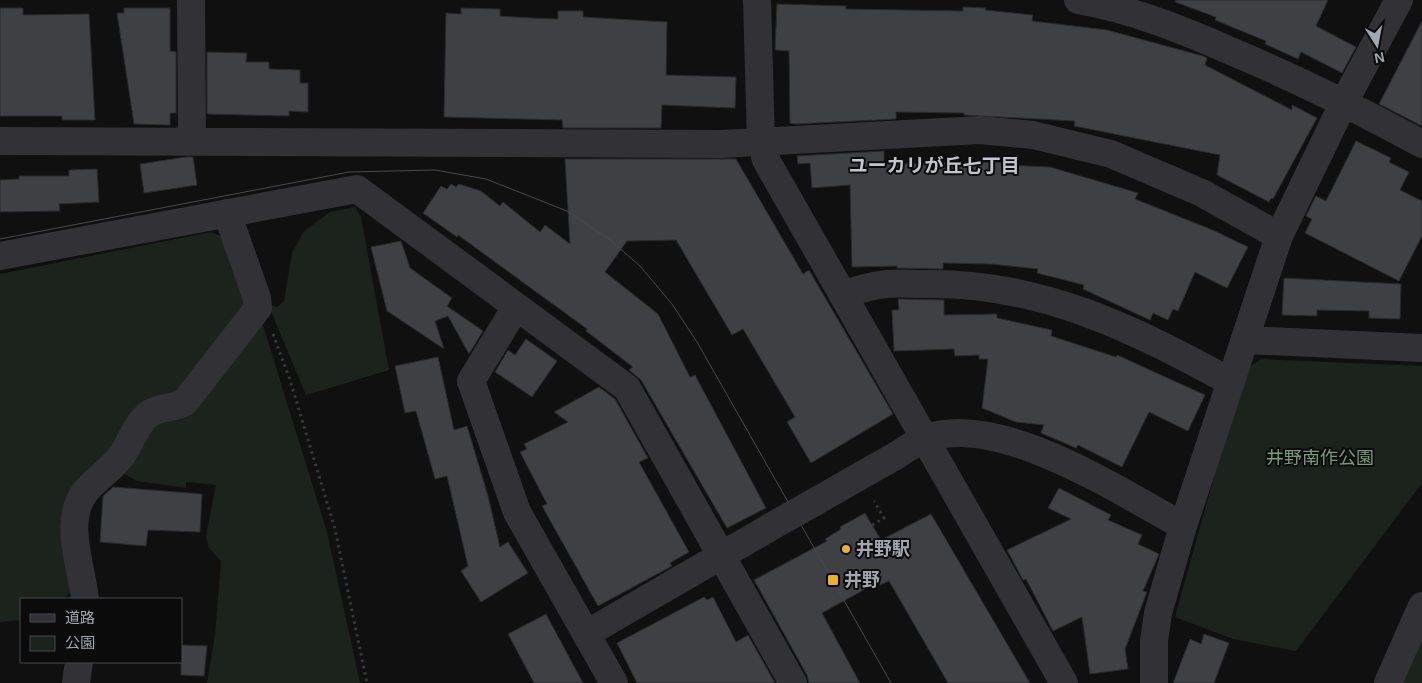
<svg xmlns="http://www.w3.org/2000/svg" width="1422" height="683" viewBox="0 0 1422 683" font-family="Helvetica,'Noto Sans JP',sans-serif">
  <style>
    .green { fill: #1c231d }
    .building { fill: #3f4044; stroke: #2a2a2d }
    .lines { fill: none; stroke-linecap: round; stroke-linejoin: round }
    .path { stroke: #37383d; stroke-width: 3; stroke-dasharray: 2.5 4; stroke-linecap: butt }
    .street { stroke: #313136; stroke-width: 28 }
    .tram { stroke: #48494f; stroke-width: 1 }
    .street-bridge { stroke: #313136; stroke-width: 28 }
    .poi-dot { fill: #e7b132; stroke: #0b0b0c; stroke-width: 2 }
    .labels { text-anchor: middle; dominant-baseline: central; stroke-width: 4; stroke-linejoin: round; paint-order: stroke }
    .park-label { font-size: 18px; fill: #799b7d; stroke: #0b0b0c }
    .poi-label { font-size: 18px; font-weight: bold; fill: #a1a6b1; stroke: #0b0b0c; text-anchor: start }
    .neighbourhood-label { font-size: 19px; font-weight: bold; fill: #c2c5cd; stroke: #0b0b0c }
  </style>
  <rect width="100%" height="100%" fill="#101011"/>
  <path class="green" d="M355,207L361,217L389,370L306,395L268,304L277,307L284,301L292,253L304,231L330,212Z
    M211,232L225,238L247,301L182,396L119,447L79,488L71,591L64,599H21V620L0,622V274Z
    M262,322L327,532L360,683H207L215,635L221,561L209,548L206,537L216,485L186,482V488L137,481L118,470L145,430Z
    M1261,359L1422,366V483L1296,651L1233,639L1175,617L1235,402L1248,368Z
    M1422,627V683H1397Z"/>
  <path class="building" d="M1176,0H1328L1316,26L1356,47L1342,73L1301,52L1298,59L1265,44L1266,41L1215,20L1216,17L1175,2Z
    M777,4L846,6V9L963,11V7L986,8L985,10L1033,15L1032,21L1107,30L1203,56L1207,58L1205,65L1292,110V105L1317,118L1273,199L1271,198L1269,202L1217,175L1220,155L1074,126L1075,121L964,115V113L896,112V119L795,124L790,123L789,51L775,50Z
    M0,8H23V15L89,14L95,120H62V116H0Z
    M124,8H170V51L176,52V113H170V125L134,124L117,13H124Z
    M461,8L500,9V16L531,18L558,19V11H583V17L667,22L666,75L736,77L735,108L662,105L661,128H563L562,120L444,117L446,13L461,14Z
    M1422,21V126L1379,104Z
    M207,52L247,53L246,62H269V69L300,70V83H308V112L289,111V116L207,114Z
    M1356,141L1391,158L1389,162L1409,172L1400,190L1422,201V236L1399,281L1305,233L1312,219L1306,216L1316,196L1326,201Z
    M884,151V164L1005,162V165L1050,167L1138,193L1135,199L1215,231L1248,247L1227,288L1195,272L1178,311L1173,309L1168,320L1153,313L1150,320L1083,289L1084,285L1037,273L1038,269L991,264L943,263V269L897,268V266L852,267L850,185L812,188L810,163L798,164L797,156Z
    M186,157H193L197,185L144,193L140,164Z
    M565,159H736L803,274L809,270L893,414L811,463L787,422L795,417L743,329L732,335L676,240L627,241L605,272L658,314L690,377L695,375L766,508L727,528L641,380L629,370L633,367L586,331L587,329L458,235L457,237L423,213L441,186L447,189L451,184L456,187L459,184L481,191L500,206L503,202L540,232L545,225L570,244Z
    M97,169L99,202L59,204L60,211L0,212V180L19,179V176H69V170Z
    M401,241L410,268L452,298L447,306L483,331L469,354L448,316L435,321L444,349L387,311L371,247Z
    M1284,278L1401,284L1400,319L1369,318V311L1317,310V316L1282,315Z
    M898,299L944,300V315L997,314V318L1052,330L1051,336L1116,357L1117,355L1205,395L1188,431L1149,412L1122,467L1078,445L1076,448L1041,433L1044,425L1016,422L982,408L988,359H979V355L955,356L954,349L894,351L892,310H899Z
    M526,339L557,361L532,397L495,372L508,350L515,355Z
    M438,357L454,430L467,426L488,496L500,547L508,542L528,573L481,602L461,571L468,566L447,476L435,479L416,411L405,413L395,366Z
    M599,387L615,399L648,458L639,462L689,552L670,563L672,566L598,606L542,506L547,504L520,452L527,449L524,444L568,422L554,412Z
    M113,487L202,494L200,532L148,530L146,546L100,542L103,496Z
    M1059,488L1111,515L1108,520L1142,535L1138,544L1159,554L1143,591L1147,592L1125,649L1128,669L1090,674L1082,617L1053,631L1026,579L1023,580L1007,550L1071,519L1048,508Z
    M865,513L881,540L931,514L1030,683H948L889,581L880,585L878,582L822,613L860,683H809L807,675L754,580L827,541L825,539L841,529L840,527Z
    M704,597L707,600L713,597L736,642L748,635L775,683H637L617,643Z
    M546,614L583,683H534L508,634Z
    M1204,634L1229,643L1214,683H1173L1190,639L1201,644Z
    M181,645L207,646L204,676L181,675Z"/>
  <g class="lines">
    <path class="path" d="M273,334L290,380L335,529L367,683
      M872,525L884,518L874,501"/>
    <path class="street" d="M191,0L192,141
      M757,0L761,141L766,160L1064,683
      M1078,0C1130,9 1178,28 1226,49C1293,77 1358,109 1422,144
      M0,141L721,144L980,130L1033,135L1111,154L1202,193L1279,236
      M0,256L357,189L627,388L793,683
      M842,294C855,291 867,287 879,285C894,282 910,284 925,284C1040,282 1132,328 1231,382
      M516,307L471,381L517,512L614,683
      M1246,340L1422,348
      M813,503C839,488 865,473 892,458C902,452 913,444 924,439C997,410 1120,492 1183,526
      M85,599C82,567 62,520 86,491C97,478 112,469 122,455C131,442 136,424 149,414C160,406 174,409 185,402L258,308L257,298L227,213
      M586,634L781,521
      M76,683L79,662
      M1154,683V641L1158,613L1183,526L1279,236L1344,102L1399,0
      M1388,683L1422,606"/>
    <path class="tram" d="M0,239L349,172L435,170L486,179L567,211L609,239L640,266L672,304L697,342L891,683"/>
    <path class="street-bridge" d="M781,521L813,503"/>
  </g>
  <g class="poi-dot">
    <circle cx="846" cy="549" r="5"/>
    <rect x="827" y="574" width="12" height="12" rx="2.5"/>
  </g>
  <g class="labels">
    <g class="park-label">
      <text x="1320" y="458">井野南作公園</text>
    </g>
    <g class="poi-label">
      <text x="856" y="549">井野駅</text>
      <text x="844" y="580">井野</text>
    </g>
    <g class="neighbourhood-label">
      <text x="934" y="165">ユーカリが丘七丁目</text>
    </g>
  </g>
  <rect x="20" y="598" width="162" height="65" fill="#0b0b0c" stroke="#47494e"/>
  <rect x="30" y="614" width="25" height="8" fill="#313136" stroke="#47494e"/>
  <text x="65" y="623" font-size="15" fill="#a1a6b1">道路</text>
  <rect x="30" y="636" width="25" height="15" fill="#1c231d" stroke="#47494e"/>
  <text x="65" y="648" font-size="15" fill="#a1a6b1">公園</text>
  <g transform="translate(1377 45) rotate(169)" stroke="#0b0b0c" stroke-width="4" paint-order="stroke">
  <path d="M0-4L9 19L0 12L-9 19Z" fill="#a1a6b1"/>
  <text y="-8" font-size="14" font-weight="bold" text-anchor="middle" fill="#a1a6b1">N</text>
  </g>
</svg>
